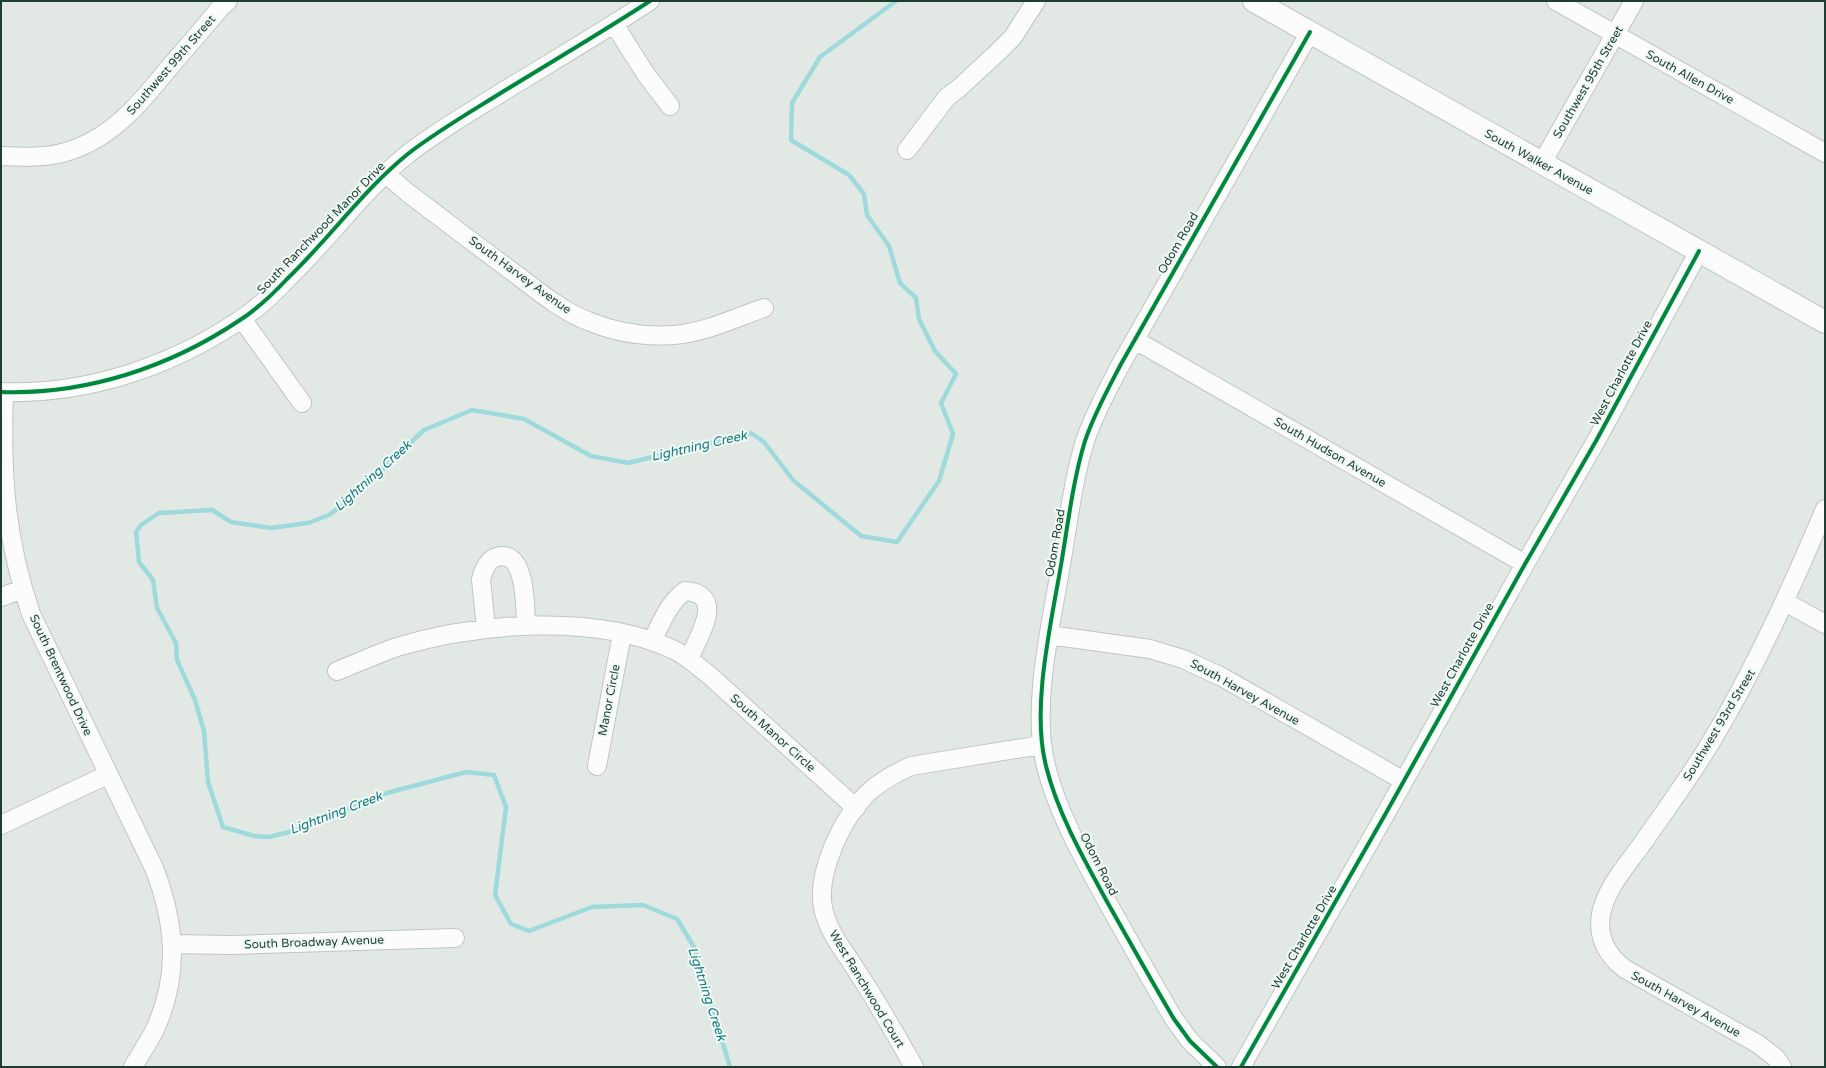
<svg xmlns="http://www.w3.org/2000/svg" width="1826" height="1068" viewBox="0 0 1826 1068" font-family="'Varela Round',sans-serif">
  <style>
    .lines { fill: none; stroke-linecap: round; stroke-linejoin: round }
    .stream { stroke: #9edadc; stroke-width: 4.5 }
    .street-casing { stroke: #bfc6c2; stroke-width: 20 }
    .secondary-casing { stroke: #bec7c2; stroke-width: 24 }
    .street { stroke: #fbfcfb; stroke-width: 18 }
    .secondary { stroke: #fbfcfb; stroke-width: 22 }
    .cycleway-casing { stroke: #f0f9f4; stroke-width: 6 }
    .cycleway { stroke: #00873e; stroke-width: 4 }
    .labels { text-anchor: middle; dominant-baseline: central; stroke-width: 4; stroke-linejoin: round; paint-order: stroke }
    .street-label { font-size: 12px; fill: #1e3e32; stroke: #f0f9f4 }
    .water-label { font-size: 13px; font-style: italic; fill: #137980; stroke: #f0f9f4 }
  </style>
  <rect width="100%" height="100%" fill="#e2e9e5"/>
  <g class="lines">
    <path class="stream" d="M730,1067L694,947L677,919L643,905L592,907L529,931L511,924L495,895L506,807L494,775L466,772L387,793L297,830L269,837L254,836L223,827L208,782L204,731L195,700L177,660L176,643L157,608L153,580L139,562L136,532L141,525L159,513L212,510L231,522L271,528L308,523L329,515L354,497L424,430L472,410L524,419L591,456L628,463L751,433L764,442L793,480L861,536L897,542L939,481L953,434L941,403L956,374L935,351L919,319L916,298L900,283L889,246L867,215L864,194L849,175L791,140L792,103L820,57L896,1"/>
    <defs>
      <path id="street" d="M1556,1L1825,153
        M614,24L645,73L670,106
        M907,150L947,97L958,89L998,52L1013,37L1036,1
        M1,156C21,157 42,158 62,153C109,141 139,105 168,69C185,49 203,29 220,8L228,1
        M1542,163L1634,1
        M386,174L408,193C444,220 480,248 517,275C539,292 562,311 588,321C614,332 645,337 674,335C704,333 735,318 764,308
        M242,319L302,403
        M1135,340L1525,564
        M1,392C86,395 170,367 240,320C257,309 273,294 287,279C329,239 363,190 409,153C439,130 472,111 504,91C553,61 602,32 650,1
        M4,392C1,473 5,537 31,614L154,868C175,922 180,973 156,1027C150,1041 140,1054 133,1067
        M1,597L23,589
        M1785,602L1825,624
        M486,629L481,579C483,571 488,559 497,557C527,548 525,609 526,625
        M1049,635L1150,649L1183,659L1222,677L1404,781
        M652,641C661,624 668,603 685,591C728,594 697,638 689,659
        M337,671C357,663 377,654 397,647C477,623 594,613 672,649C686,655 697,666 709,675L856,808
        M597,766L622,634
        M1,825L107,775
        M173,944L232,945L455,938
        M914,1067C896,1035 878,1003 858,973C846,953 830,935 824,912C814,875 843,816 870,791C882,780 896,773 911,766L1041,745
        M1217,1067L1190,1041L1174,1019C1152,982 1131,944 1110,907C1086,863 1058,815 1046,766C1031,708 1051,624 1061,565C1068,524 1073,480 1085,441C1094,414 1108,389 1121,364L1310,32
        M1241,1067L1386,813L1525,564L1596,441L1699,251
        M1782,1067L1776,1058L1758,1044L1625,969C1607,955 1597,938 1601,914C1606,888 1627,865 1642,844C1665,811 1690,777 1711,742C1756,667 1791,589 1825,509"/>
      <path id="secondary" d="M1254,1L1825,322"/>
    </defs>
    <use href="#street" class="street-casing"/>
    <use href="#secondary" class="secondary-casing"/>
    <use href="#street" class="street"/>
    <use href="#secondary" class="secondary"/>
    <defs>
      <path id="cycleway" d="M1,392C86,395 170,367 240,320C257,309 273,294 287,279C329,239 363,190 409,153C439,130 472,111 504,91C553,61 602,32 650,1
        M1217,1067L1190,1041L1174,1019C1152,982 1131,944 1110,907C1086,863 1058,815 1046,766C1031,708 1051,624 1061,565C1068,524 1073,480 1085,441C1094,414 1108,389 1121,364L1310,32
        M1241,1067L1386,813L1525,564L1596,441L1699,251"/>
    </defs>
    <use href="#cycleway" class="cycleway-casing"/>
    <use href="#cycleway" class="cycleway"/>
  </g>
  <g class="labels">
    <g class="street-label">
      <text transform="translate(171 65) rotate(-49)">Southwest 99th Street</text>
      <text transform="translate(1690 77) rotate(29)">South Allen Drive</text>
      <text transform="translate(1588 82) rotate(-60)">Southwest 95th Street</text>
      <text transform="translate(1539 162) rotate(29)">South Walker Avenue</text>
      <text transform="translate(321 228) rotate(-46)">South Ranchwood Manor Drive</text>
      <text transform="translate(1178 243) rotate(-60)">Odom Road</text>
      <text transform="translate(520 275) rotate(36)">South Harvey Avenue</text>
      <text transform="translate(1621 373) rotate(-62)">West Charlotte Drive</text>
      <text transform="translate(1330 452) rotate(30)">South Hudson Avenue</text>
      <text transform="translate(1055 543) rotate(-80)">Odom Road</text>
      <text transform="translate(1462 655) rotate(-61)">West Charlotte Drive</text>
      <text transform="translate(61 675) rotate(65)">South Brentwood Drive</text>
      <text transform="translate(1245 692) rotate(29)">South Harvey Avenue</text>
      <text transform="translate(609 700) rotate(-79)">Manor Circle</text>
      <text transform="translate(1719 725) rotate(-59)">Southwest 93rd Street</text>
      <text transform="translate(773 733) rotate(42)">South Manor Circle</text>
      <text transform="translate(1099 864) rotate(63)">Odom Road</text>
      <text transform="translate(1304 937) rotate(-60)">West Charlotte Drive</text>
      <text transform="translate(314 942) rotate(-2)">South Broadway Avenue</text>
      <text transform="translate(867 989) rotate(59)">West Ranchwood Court</text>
      <text transform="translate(1686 1004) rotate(29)">South Harvey Avenue</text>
    </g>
    <g class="water-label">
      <text transform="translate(699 446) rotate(-13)">Lightning Creek</text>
      <text transform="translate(373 476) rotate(-42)">Lightning Creek</text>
      <text transform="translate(336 813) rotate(-21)">Lightning Creek</text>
      <text transform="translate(707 994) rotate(72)">Lightning Creek</text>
    </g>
  </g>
  <rect width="1826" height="1068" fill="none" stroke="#1e3e32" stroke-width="4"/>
</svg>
